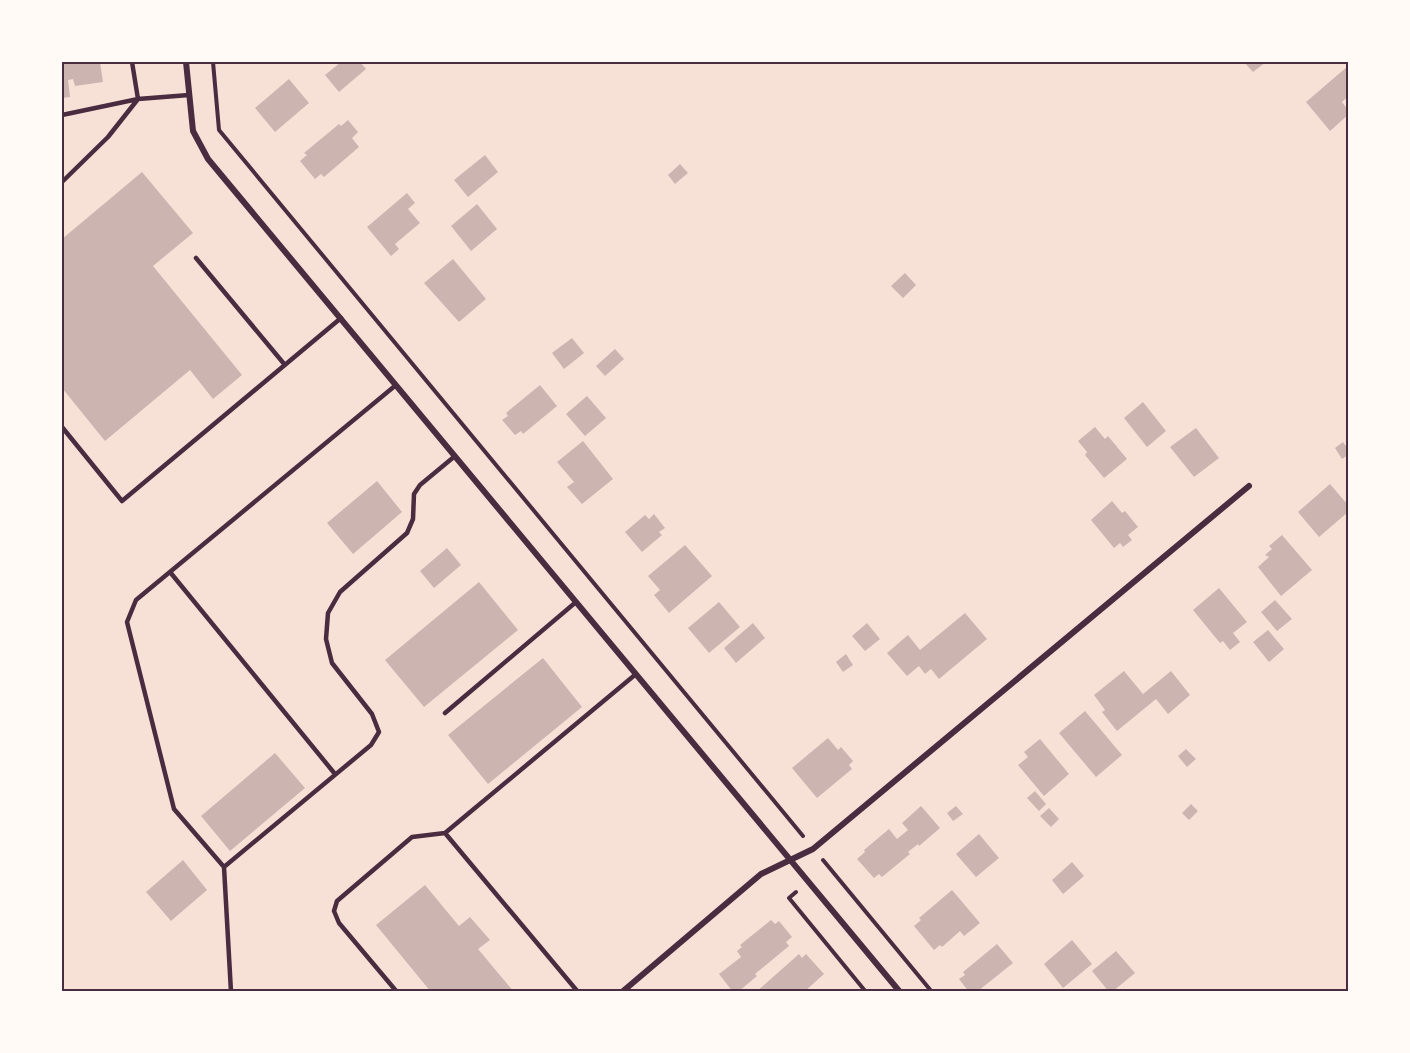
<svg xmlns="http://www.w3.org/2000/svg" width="1410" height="1053" viewBox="0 0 1410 1053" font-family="'PT Sans Narrow',sans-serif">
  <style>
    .building { fill: #ccb4b1 }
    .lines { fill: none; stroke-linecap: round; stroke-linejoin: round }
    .path { stroke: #4a2c40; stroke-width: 4 }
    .service { stroke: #4a2c40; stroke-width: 4.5 }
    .minor { stroke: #4a2c40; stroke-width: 6 }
    .neatline { fill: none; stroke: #4a2c40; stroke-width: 2 }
  </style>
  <rect width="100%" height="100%" fill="#f7e1d7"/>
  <path class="building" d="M62,62H100L103,82L75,86L73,79L68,80L70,97L62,98Z
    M341,62H360L366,69L339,92L325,75Z
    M1244,62H1266L1253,72Z
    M1348,66V96L1342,102L1348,110V115L1330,131L1306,102Z
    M289,79L309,103L275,132L255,108Z
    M348,120L358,132L352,138L359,147L324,177L321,174L315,179L300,161L307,155L304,153L339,124L341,126Z
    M485,155L498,172L468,197L454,180Z
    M680,164L688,173L675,184L668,175Z
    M142,172L193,233L153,266L242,375L213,399L190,370L105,441L62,388V239Z
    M407,193L415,203L408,209L420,223L395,244L399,249L391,256L367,227Z
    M477,204L497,229L471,251L451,226Z
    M453,259L486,299L459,322L424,283Z
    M905,273L916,285L903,298L891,286Z
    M572,338L584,353L564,369L552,353Z
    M615,349L624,359L605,376L596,366Z
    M540,385L557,406L523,434L521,431L515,435L502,420L508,416L506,413Z
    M587,396L606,418L585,436L566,414Z
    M1143,402L1166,431L1147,447L1124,418Z
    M1095,427L1105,439L1108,436L1127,459L1104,478L1085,455L1087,452L1078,441Z
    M1196,428L1219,458L1194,477L1170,447Z
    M583,441L613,479L582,504L567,487L574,482L557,462Z
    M1343,442L1348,449V455L1342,459L1335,448Z
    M377,481L402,512L353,554L327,523Z
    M1330,484L1348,505V512L1319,537L1298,512Z
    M1112,501L1122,513L1125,511L1138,527L1128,535L1132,540L1123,547L1120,543L1114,548L1091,520Z
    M654,514L665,528L659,532L662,535L642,552L625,532L645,515L649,519Z
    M1282,535L1312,570L1281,596L1258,567L1269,557L1265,555L1272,549L1269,546Z
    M685,545L712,576L669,613L654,595L660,590L648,576Z
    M447,548L461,565L434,588L420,571Z
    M479,582L518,630L424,707L385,660Z
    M1219,588L1247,622L1233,633L1240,642L1230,650L1223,641L1220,643L1193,610Z
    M1275,600L1292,619L1277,631L1261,612Z
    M719,602L740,627L709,653L688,628Z
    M965,613L987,639L939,679L931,669L925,674L919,666L907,676L887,653L908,635L920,650Z
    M753,623L765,638L736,663L724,648Z
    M867,623L880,639L865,651L852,636Z
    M1268,630L1284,649L1269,662L1253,642Z
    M846,654L853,665L843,672L836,662Z
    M543,658L582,707L488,784L448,735Z
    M1124,671L1143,694L1171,671L1190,695L1168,714L1156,699L1117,731L1102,712L1105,710L1094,695Z
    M1085,711L1122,755L1096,777L1059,733Z
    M828,738L838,750L841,747L853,761L849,765L852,769L817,798L792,768Z
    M1040,739L1069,774L1044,796L1018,765L1028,757L1024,752Z
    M1186,749L1196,759L1187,767L1178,756Z
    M275,753L305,788L230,851L201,816Z
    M1035,791L1046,804L1039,811L1027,798Z
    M1191,804L1198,811L1189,820L1182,813Z
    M921,806L940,828L919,846L918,844L908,852L910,854L882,877L879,874L874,878L857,859L865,852L864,850L889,829L897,839L908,830L902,823Z
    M956,806L963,814L953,821L947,813Z
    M1049,808L1059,819L1051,827L1040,816Z
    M979,834L999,858L976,877L956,854Z
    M183,860L207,890L171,921L146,892Z
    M1072,862L1084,876L1063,894L1052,880Z
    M425,885L459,926L470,917L490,940L478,949L514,992H431L376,925Z
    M952,890L980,923L964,936L960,931L942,947L940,945L934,950L914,926L921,920L919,918Z
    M771,920L775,924L779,921L792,937L786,942L789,946L755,974L757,976L738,992H733L719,974L741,957L737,951L742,947L740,945Z
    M1072,940L1092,964L1063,988L1044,964Z
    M997,944L1013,963L978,991L976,989L969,992L959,979L965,975L963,972Z
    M1116,951L1135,973L1112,992H1109L1092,971Z
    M799,954L802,958L806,954L824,974L804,992H756Z"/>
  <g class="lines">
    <path class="path" d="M213,62L219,130L803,836
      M823,860L932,992
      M796,892L789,898L866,992"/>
    <path class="service" d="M62,115L138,99L189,95
      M62,182L108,137L138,99L132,62
      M196,258L285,365
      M396,385L136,600L127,622L174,809L224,867L371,745L379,732L372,714L332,663L326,639L328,613L340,592L407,533L413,519L414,494L420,485L455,456
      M62,427L122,501L341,318
      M170,572L335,774
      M445,713L576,602
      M224,867L231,992
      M397,992L339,923L334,911L337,901L412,837L445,833
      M578,992L445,833L636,674"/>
    <path class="minor" d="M186,62L193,131L208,159L900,992
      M622,992L761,874L813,849L1249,486"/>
  </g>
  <rect width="1410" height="1053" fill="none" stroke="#fffaf5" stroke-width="126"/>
  <rect x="63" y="63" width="1284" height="927" class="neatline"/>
</svg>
